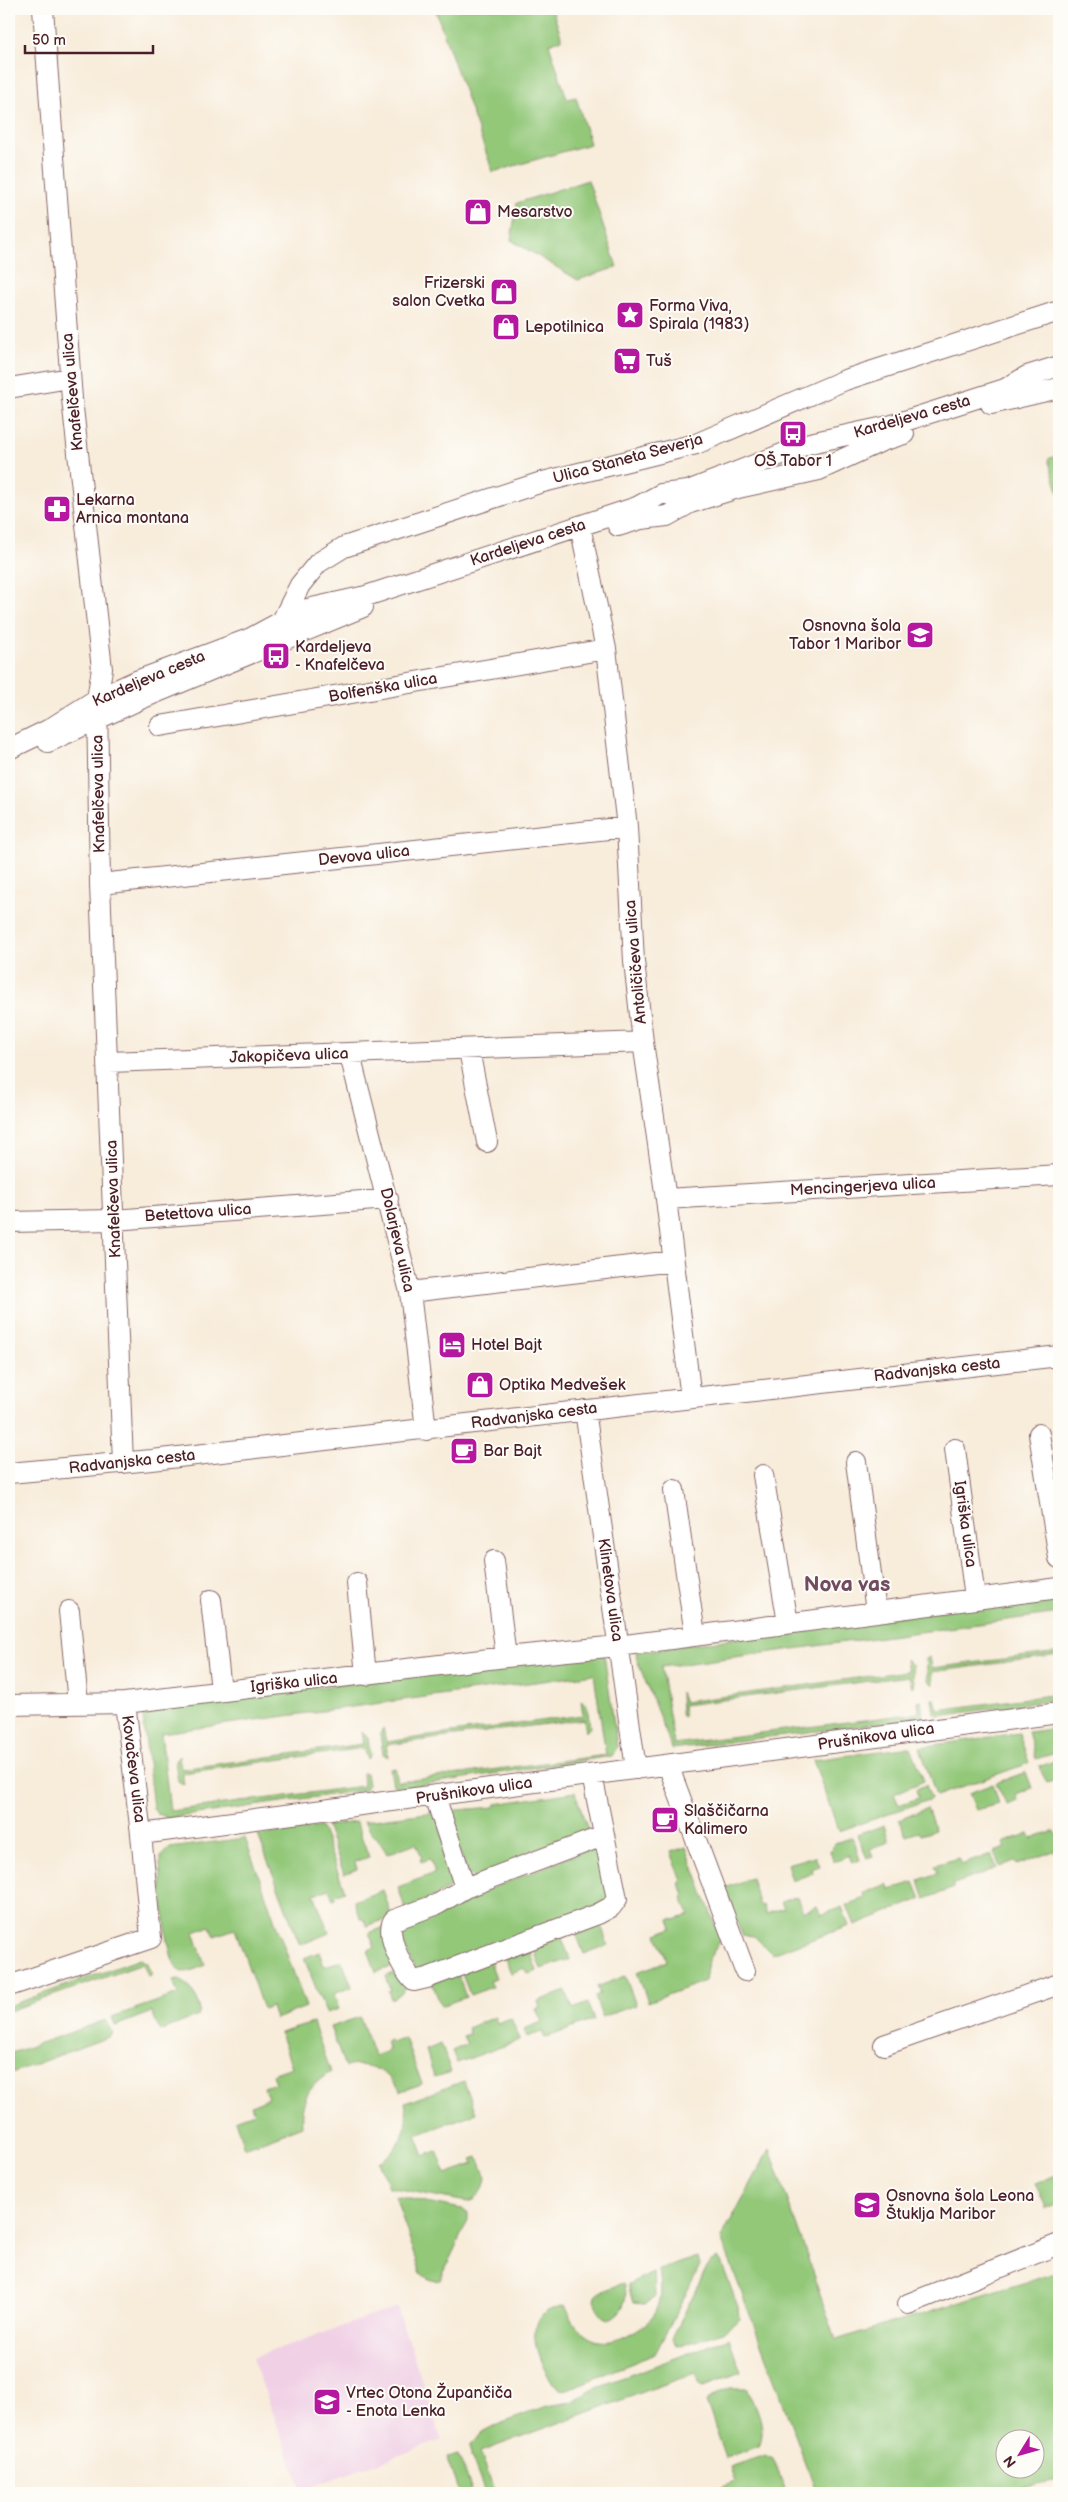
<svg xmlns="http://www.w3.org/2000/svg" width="1068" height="2502" viewBox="0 0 1068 2502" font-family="'Balsamiq Sans',sans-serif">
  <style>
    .built { fill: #f0d0e5 }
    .green { fill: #93c879; stroke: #6e7452; fill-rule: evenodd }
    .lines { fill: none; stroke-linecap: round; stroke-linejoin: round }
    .minor-casing { stroke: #876768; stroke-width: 22 }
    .minor { stroke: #fff; stroke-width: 20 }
    .labels { text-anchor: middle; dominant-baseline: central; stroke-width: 4; stroke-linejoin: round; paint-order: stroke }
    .poi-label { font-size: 16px; fill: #4a1f2b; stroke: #fdfcf7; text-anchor: start }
    .street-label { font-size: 16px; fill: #4a1f2b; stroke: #fdfcf7 }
    .district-label { font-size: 21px; font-weight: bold; fill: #714c61; stroke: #fdfcf7 }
  </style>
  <rect width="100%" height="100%" fill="#fdfcf7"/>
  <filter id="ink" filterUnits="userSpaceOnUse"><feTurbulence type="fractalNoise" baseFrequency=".02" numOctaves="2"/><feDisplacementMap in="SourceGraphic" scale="10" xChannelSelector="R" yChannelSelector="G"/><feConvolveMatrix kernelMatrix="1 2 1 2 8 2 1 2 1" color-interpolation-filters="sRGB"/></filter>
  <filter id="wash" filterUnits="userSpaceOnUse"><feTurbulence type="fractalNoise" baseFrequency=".0096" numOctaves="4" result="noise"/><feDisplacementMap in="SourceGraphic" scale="20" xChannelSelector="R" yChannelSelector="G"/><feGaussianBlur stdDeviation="1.12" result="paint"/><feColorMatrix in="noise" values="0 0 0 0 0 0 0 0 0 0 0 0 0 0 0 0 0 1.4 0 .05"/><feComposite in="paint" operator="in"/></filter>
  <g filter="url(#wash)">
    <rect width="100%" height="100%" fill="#f8ecda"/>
    <path class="built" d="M397,2307L442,2440L302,2490L252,2358Z"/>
    <path class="green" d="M435,9H552L562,39L549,44L567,99L576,97L590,144L493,172Z
      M588,180L617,267L578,280L511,240L517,203Z
      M1059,455V494L1048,459Z
      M1059,1594V1613L661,1667L674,1744L919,1713L918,1701L921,1700L923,1716L920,1718L672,1749L637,1660L636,1652Z
      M1059,1652V1655L932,1672L933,1685L928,1680L926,1659L930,1657L932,1668Z
      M604,1654L617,1746L612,1756L399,1788L393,1785L390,1769L395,1768L398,1782L606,1755L594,1674L161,1733L170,1811L363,1786L362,1773H366L368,1785L364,1790L170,1818L157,1814L153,1808L142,1708Z
      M906,1659L912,1665L914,1683L912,1687L909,1676L683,1705L684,1717L681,1715L680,1692L684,1702L908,1671Z
      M1059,1694V1699L939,1716L934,1713L932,1699H935L938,1710Z
      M581,1700L587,1705L590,1727L586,1732L584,1719L386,1745L388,1757L383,1754L380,1734L383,1728L386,1742L583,1715Z
      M1059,1728V1752L1036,1759L1028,1732Z
      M361,1732L368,1737L370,1755L367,1759L363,1748L182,1773L184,1785L178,1781L175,1761L179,1756L181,1769L363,1744Z
      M1019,1733L1029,1763L936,1796L920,1747Z
      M911,1747L924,1781L894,1794L899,1805L918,1798L916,1789L926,1785L931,1799L839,1831L813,1760Z
      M1059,1759V1779L1047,1783L1039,1767Z
      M1026,1772L1032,1788L1016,1794L1018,1801L1007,1805L996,1783Z
      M993,1784L999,1804L976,1810L969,1793Z
      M575,1792L590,1836L473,1878L467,1872L446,1811L495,1807L496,1804Z
      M927,1808L935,1830L921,1835L919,1832L906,1836L899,1820Z
      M435,1812L457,1884L406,1911L398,1887L435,1873L430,1859L421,1862L420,1859L422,1858L416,1843L387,1854C381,1841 370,1834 364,1821Z
      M356,1822L369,1857L355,1862L357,1869L344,1874L326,1826Z
      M884,1825L889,1842L870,1849L873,1856L867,1858L857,1835Z
      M321,1827L345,1891L335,1895L336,1898L333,1899L329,1889L314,1894L329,1933L300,1945L258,1835Z
      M1055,1831L1059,1840V1849L1017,1865L1014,1861L1000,1867L994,1852L1006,1848L1003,1843L1029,1833L1032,1839Z
      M852,1837L860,1860L852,1863L849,1855L834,1861L830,1852L835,1843Z
      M245,1838L306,2007L275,2019L271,2006L263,2009L235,1929L214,1936L210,1926L194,1932L205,1965C198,1968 187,1974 180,1971C165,1963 162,1883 160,1865L161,1857L170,1848Z
      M686,1847L721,1940L708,1960L705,1981L648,2002L637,1972L667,1961L657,1934L672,1928L669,1920L673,1918L674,1920L689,1915L682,1897L684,1896L680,1883L682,1881L671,1852Z
      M589,1849L598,1855L610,1901L417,1974L398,1933L400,1925Z
      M991,1854L997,1868L954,1884V1888L925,1899L919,1880L938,1873L935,1865L958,1858L961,1865Z
      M815,1856L819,1866L812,1869L813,1873L792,1881L787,1864Z
      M751,1878L760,1906L763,1905L766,1914L784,1908L781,1902L797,1896L803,1912L817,1906L821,1915L842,1907L849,1926L772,1954L754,1936L742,1935L725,1888Z
      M914,1882L921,1899L855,1925L847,1905L865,1898L864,1893L887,1884L890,1890Z
      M383,1890L392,1917L367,1926L364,1919H361L354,1901Z
      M599,1919L608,1945L584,1954L574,1928Z
      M385,1927L398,1965L376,1972L368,1950L375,1947L369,1933Z
      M560,1933L570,1959L541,1969L531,1943Z
      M528,1945L537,1971L528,1974L525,1968L511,1973L503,1954Z
      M319,1952L324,1966L342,1961L352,1987L334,1994L339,2009L326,2013L304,1958Z
      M140,1959L147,1963L152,1975L148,1976L143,1964L9,2011V2006Z
      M489,1959L496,1978L489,1981L492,1987L470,1995L460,1969Z
      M401,1970L406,1988L400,1994L391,1999L388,1991L391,1990L386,1976Z
      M456,1970L466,1997L441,2006L431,1980Z
      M625,1976L636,2005L602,2017L595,1997L600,1995L597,1987Z
      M179,1979C190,1987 204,2002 198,2016L160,2031L152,2012L115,2026L112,2017L178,1994L173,1980Z
      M566,1991L573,2009L587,2003L594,2020L545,2038L542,2032L527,2037L524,2029L542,2022L536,2009L540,2008L538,2001Z
      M360,2017L374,2056L389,2051L386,2041L389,2040L391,2043L405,2038L422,2084L401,2091C387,2071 369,2061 345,2067L330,2027Z
      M495,2017L497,2023L511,2018L520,2040L457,2063L452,2051L467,2044L463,2036L469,2034L467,2028Z
      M106,2020L113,2032L111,2036L9,2074V2054Z
      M313,2023L331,2072C309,2085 300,2101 302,2126L244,2148L235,2120L254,2113L251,2105L268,2098L264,2087L275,2083L272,2074L292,2067L280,2033Z
      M441,2044L451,2072L434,2077L426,2050Z
      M464,2081L476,2113L416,2135L424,2156L437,2151L446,2174L474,2164L472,2159L478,2157L486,2178C484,2189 479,2201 467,2202L389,2187L379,2162C399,2151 411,2125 405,2103Z
      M770,2149L836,2340L1059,2272V2480L986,2493H817L721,2238ZM1006,2440H1036V2470H1006Z
      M1059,2174V2204L1046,2209L1035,2183Z
      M395,2196L462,2209L468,2213V2220L440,2280C434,2282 425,2278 421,2273Z
      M698,2257L700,2266L696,2274L655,2354L568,2389L562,2390C545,2382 525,2332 540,2317C546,2310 556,2308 565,2305C579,2339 600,2352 633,2332C642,2327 652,2320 656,2312C663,2298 661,2284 659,2270Z
      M718,2258L721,2261L738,2307L739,2318L725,2331L681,2346L675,2345L672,2339L674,2334L707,2267L711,2261Z
      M654,2272L655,2298L645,2304L633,2303L628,2284Z
      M624,2283C629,2297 623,2315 608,2319C598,2314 592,2304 597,2293Z
      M729,2338L741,2372L704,2386L700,2384L695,2373L480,2452L495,2493H485L471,2456V2445L482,2433L497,2425L546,2406L572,2402L592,2389Z
      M731,2388H746C755,2401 769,2431 758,2446L726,2458L706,2401L718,2393Z
      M458,2454L473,2493H460L447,2457Z
      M765,2455L773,2459L787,2493H705L735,2482L730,2467Z"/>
  </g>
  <g filter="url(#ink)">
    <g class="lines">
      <defs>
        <path id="minor" d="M43,9L72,399L102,669L97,699L100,884L123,1463
          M9,388L70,378
          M991,404L1059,388
          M580,526L606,649L627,827L634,961L643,1042L666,1199L691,1398
          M618,526L641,519L667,516L690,503L738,488L819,470L882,441L904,434
          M282,621L300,585L318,563L344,547L539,483L696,444L845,380L1059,311
          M160,726L606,649
          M48,742L143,698L363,607
          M9,749L48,730L97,699L136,681L251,638L303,610L366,596L637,507L661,494L688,491L810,443L889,426L1005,389L1027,376L1059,366
          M100,884L627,827
          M469,1050L487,1142
          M350,1055L410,1292L426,1430
          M109,1062L643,1042
          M666,1199L1059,1175
          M9,1222L114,1220L388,1199
          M410,1292L673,1261
          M585,1410L636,1769
          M1039,1434L1059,1558
          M955,1449L975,1598
          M856,1462L876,1611
          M9,1473L152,1460L1059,1356
          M763,1475L788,1623
          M674,1490L695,1635
          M494,1561L506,1657
          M357,1583L366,1675
          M211,1600L221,1690
          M69,1611L78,1703
          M125,1703L141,1834
          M9,1705L125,1703L506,1657L618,1646L1059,1588
          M668,1765L745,1971
          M592,1775L617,1899L611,1907L598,1914L427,1978L414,1981C403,1972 384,1932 394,1920L438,1904L465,1888L603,1836
          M435,1796L465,1888
          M9,1986L151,1938L141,1834L1059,1713
          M884,2045L1059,1984
          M908,2304L1059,2244"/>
      </defs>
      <use href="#minor" class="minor-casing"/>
      <use href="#minor" class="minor"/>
    </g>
  </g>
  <defs>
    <symbol id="shop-square" viewBox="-11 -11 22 22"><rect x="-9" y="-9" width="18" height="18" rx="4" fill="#b5179e" stroke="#fdfcf7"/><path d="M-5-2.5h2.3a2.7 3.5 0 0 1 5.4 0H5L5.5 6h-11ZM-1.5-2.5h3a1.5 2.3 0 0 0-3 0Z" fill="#fff"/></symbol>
    <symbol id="sight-square" viewBox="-11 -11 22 22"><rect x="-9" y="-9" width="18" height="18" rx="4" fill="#b5179e" stroke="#fdfcf7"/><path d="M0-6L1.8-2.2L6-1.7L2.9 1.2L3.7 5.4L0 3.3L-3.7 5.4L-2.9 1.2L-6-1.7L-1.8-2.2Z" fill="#fff"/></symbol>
    <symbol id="supermarket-square" viewBox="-11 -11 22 22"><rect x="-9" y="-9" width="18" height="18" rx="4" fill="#b5179e" stroke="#fdfcf7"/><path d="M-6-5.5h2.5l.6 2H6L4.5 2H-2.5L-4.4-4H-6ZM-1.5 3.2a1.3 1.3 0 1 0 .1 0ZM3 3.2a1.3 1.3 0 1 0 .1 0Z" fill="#fff"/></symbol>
    <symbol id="bus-square" viewBox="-11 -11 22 22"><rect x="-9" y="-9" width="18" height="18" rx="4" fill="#b5179e" stroke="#fdfcf7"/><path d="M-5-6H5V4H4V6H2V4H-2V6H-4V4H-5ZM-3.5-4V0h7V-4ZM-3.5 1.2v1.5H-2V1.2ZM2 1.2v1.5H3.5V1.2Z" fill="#fff"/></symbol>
    <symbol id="pharmacy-square" viewBox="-11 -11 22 22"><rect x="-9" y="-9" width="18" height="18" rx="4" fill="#b5179e" stroke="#fdfcf7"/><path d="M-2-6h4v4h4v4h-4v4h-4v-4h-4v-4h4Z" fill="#fff"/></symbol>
    <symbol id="school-square" viewBox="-11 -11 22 22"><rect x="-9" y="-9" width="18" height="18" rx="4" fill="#b5179e" stroke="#fdfcf7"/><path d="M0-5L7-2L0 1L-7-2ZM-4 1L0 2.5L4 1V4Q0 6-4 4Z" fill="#fff"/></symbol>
    <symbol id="hotel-square" viewBox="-11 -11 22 22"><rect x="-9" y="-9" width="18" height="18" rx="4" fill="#b5179e" stroke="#fdfcf7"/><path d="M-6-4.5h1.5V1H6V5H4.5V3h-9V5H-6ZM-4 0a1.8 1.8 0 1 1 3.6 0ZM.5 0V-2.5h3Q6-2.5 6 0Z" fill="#fff"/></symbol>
    <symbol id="cafe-square" viewBox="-11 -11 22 22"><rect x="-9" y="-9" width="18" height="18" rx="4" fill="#b5179e" stroke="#fdfcf7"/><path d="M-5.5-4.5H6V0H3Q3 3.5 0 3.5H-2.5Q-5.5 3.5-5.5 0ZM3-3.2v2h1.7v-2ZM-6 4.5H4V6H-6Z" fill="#fff"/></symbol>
  </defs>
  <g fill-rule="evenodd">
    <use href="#shop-square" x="462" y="196" width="32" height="32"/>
    <use href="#shop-square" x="488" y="276" width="32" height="32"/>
    <use href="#sight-square" x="614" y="299" width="32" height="32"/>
    <use href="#shop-square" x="490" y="311" width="32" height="32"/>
    <use href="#supermarket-square" x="611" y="345" width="32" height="32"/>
    <use href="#bus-square" x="777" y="418" width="32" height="32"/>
    <use href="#pharmacy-square" x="41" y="493" width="32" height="32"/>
    <use href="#school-square" x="904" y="619" width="32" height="32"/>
    <use href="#bus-square" x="260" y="640" width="32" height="32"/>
    <use href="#hotel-square" x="436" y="1329" width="32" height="32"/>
    <use href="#shop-square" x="464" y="1369" width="32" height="32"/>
    <use href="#cafe-square" x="448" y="1435" width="32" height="32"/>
    <use href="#cafe-square" x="649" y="1804" width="32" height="32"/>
    <use href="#school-square" x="851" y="2189" width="32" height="32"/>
    <use href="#school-square" x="311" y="2386" width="32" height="32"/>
  </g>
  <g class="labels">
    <g class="poi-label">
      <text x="497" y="212">Mesarstvo</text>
      <text x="485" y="283" text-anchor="end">Frizerski<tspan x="485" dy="18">salon Cvetka</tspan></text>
      <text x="649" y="306">Forma Viva,<tspan x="649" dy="18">Spirala (1983)</tspan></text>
      <text x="525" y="327">Lepotilnica</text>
      <text x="646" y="361">Tuš</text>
      <text x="793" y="461" text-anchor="middle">OŠ Tabor 1</text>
      <text x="76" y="500">Lekarna<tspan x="76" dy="18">Arnica montana</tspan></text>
      <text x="901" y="626" text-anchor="end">Osnovna šola<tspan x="901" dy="18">Tabor 1 Maribor</tspan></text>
      <text x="295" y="647">Kardeljeva<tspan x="295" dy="18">- Knafelčeva</tspan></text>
      <text x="471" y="1345">Hotel Bajt</text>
      <text x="499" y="1385">Optika Medvešek</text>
      <text x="483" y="1451">Bar Bajt</text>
      <text x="684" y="1811">Slaščičarna<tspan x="684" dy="18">Kalimero</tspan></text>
      <text x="886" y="2196">Osnovna šola Leona<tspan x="886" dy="18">Štuklja Maribor</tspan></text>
      <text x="346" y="2393">Vrtec Otona Župančiča<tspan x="346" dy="18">- Enota Lenka</tspan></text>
    </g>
    <g class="street-label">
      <text transform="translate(73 392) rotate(-95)">Knafelčeva ulica</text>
      <text transform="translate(912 417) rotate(-16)">Kardeljeva cesta</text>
      <text transform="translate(628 459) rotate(-15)">Ulica Staneta Severja</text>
      <text transform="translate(528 543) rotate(-18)">Kardeljeva cesta</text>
      <text transform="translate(149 679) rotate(-23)">Kardeljeva cesta</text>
      <text transform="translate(383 688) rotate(-10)">Bolfenška ulica</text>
      <text transform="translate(99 794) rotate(-91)">Knafelčeva ulica</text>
      <text transform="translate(364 856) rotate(-6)">Devova ulica</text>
      <text transform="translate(636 962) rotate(-95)">Antoličičeva ulica</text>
      <text transform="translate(289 1056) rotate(-2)">Jakopičeva ulica</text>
      <text transform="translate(863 1187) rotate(-3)">Mencingerjeva ulica</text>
      <text transform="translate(114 1199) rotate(-92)">Knafelčeva ulica</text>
      <text transform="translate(198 1213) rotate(-4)">Betettova ulica</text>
      <text transform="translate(397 1240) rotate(77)">Dolarjeva ulica</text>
      <text transform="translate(937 1370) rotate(-6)">Radvanjska cesta</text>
      <text transform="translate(534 1416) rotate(-7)">Radvanjska cesta</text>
      <text transform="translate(132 1462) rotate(-6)">Radvanjska cesta</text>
      <text transform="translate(965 1524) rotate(82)">Igriška ulica</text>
      <text transform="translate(610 1590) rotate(82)">Klinetova ulica</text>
      <text transform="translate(294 1683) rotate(-6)">Igriška ulica</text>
      <text transform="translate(876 1737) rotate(-8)">Prušnikova ulica</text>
      <text transform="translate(133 1769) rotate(83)">Kovačeva ulica</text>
      <text transform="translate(474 1791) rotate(-8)">Prušnikova ulica</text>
    </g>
    <g class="district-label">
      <text x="847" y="1584">Nova vas</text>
    </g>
  </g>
  <rect width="1068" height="2502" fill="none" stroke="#fdfcf7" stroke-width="30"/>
  <g transform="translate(1020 2454) rotate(233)"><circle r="24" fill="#fdfcf7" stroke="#b5a4a5"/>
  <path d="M0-4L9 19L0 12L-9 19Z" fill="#b5179e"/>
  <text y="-8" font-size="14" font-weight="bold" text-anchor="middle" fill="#4a1f2b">N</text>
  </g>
  <path d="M25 45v8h128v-8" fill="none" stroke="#4a1f2b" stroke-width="2.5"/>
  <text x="32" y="45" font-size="15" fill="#4a1f2b" stroke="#fdfcf7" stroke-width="4" paint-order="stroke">50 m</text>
</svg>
